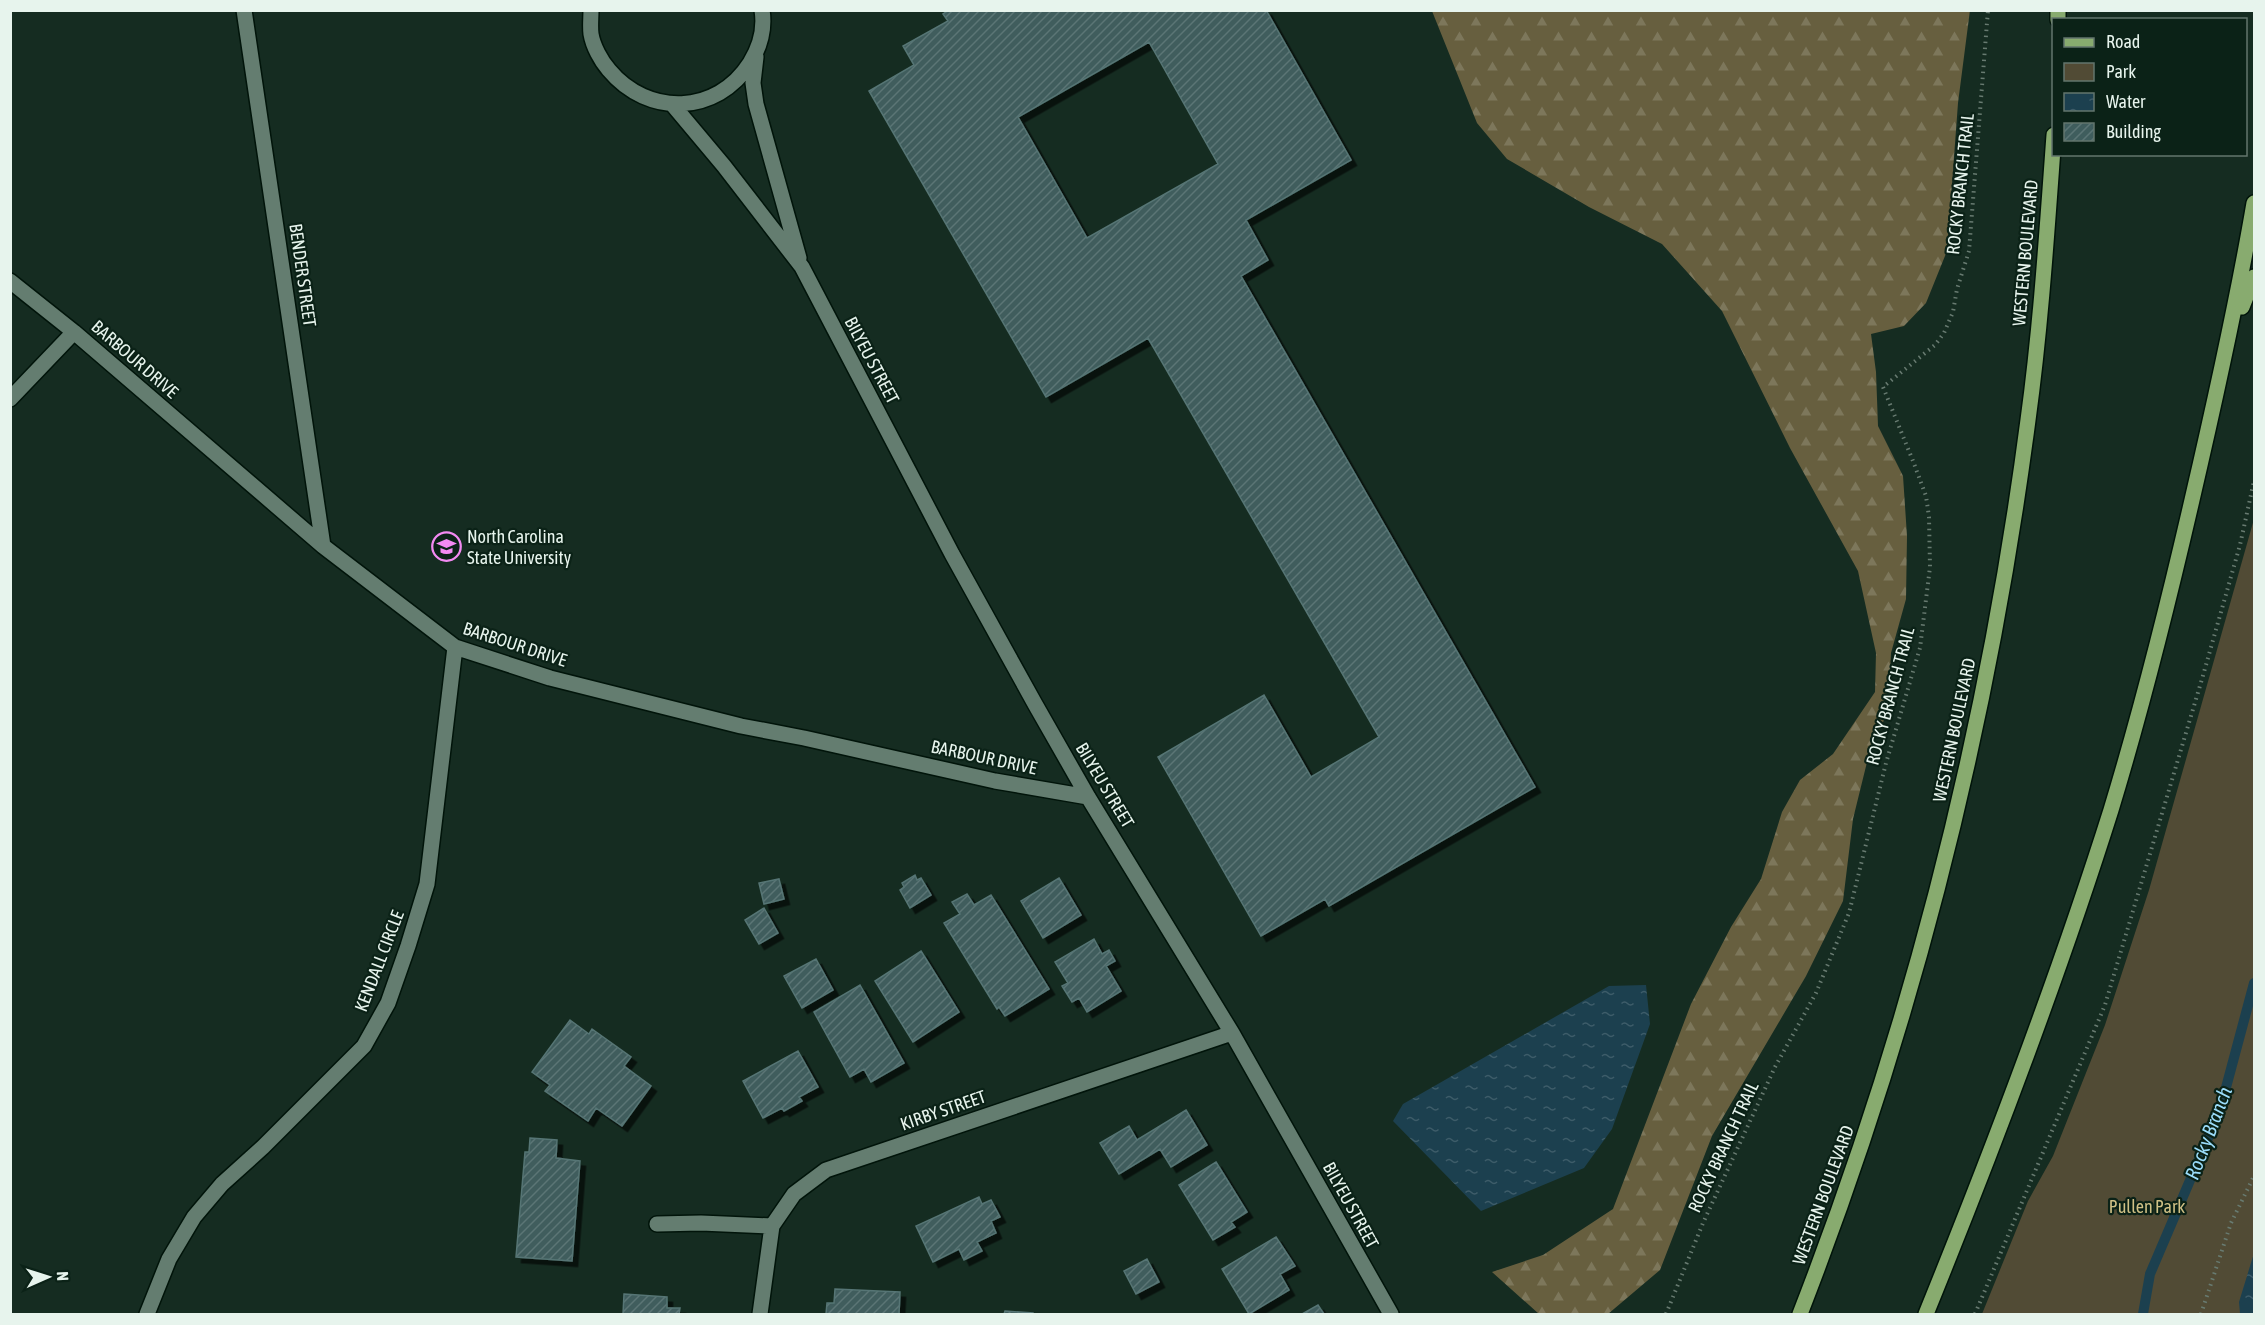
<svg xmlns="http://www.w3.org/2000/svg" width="2265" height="1325" viewBox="0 0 2265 1325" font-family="'Asap Condensed',sans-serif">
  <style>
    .forest { fill: url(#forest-firs) }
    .green { fill: #514b35 }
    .water { fill: url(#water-ripples) }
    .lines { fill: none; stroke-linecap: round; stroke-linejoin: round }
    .stream { stroke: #1c404f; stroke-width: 10 }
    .building { fill: url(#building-hatch); stroke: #567574; stroke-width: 1.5; fill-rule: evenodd; filter: url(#shadow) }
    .minor-casing { stroke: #01140a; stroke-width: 18 }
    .major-casing { stroke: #01140a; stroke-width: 18 }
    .path { stroke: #687b71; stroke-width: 4; stroke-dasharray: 1.5 4.5; stroke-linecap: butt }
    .minor { stroke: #647d70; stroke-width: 15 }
    .major { stroke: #88ab6f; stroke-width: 15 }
    .labels { text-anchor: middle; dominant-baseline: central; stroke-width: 4.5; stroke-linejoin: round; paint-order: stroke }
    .street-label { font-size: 18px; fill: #e7f4ed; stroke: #0b2217 }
    .poi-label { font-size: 18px; fill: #e7f4ed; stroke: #0b2217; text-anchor: start }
    .park-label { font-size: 18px; fill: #d0c186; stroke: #0b2217 }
    .water-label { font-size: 20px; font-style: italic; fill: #9bddfb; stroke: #0b2217 }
  </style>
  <defs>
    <pattern id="forest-firs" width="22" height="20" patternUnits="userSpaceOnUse" patternTransform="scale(1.5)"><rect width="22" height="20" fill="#675f3f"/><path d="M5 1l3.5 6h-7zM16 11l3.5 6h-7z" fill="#7d775b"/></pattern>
    <pattern id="water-ripples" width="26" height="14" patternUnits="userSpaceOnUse" patternTransform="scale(1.5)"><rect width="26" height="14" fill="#1c404f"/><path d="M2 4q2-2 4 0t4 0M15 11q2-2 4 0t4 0" fill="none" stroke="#3d5c69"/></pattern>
    <pattern id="building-hatch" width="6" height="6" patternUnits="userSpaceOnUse" patternTransform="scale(1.5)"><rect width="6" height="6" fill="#3f5d5d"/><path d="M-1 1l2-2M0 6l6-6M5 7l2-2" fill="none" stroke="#5b7575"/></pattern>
    <filter id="shadow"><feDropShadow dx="5.5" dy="5.5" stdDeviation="0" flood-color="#0009"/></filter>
  </defs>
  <rect width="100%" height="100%" fill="#152c21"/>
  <path class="forest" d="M1970,10L1958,103L1947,251L1926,303L1904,326L1871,334L1876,372L1878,426L1903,476L1907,536L1906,599L1891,653L1888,711L1869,754L1853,819L1843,901L1806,976L1712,1136L1660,1270L1608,1314H1539L1492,1272L1543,1255L1613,1209L1691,1004L1731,927L1761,879L1782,812L1800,780L1833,754L1875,692L1876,653L1858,571L1790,448L1722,311L1662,244L1589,207L1507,159L1477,123L1432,11Z"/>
  <path class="green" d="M2254,519V1314H1982L2028,1201L2053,1156L2105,1025L2149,890Z"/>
  <path class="water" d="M1646,985L1650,1024L1612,1129L1584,1168L1481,1211L1393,1121L1403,1104L1609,986Z
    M2254,1253V1314H2240L2239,1302Z"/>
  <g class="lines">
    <path class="stream" d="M2143,1314L2150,1274L2220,1110L2254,983"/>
  </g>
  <path class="building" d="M949,10H1266L1351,160L1246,220L1268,260L1241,276L1535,787L1329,906L1325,899L1261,936L1158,757L1264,695L1311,777L1379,737L1148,338L1046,397L869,91L914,65L903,46L948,21L943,14ZM1149,42L1218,164L1087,238L1018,117Z
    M915,875L917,880L921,878L931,895L910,908L900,890L904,887L902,883Z
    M1059,878L1081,915L1043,938L1021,901Z
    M779,879L784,899L764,904L759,883Z
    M967,894L974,905L991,895L1049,989L1005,1016L999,1007L997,1009L944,923L960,914L952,902Z
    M764,908L778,933L759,944L745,920Z
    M1094,939L1102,954L1109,950L1115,961L1106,966L1121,991L1087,1012L1079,998L1072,1002L1062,986L1068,983L1055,962Z
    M921,951L959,1012L913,1042L875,981Z
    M816,959L833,990L802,1008L784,976Z
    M860,985L904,1063L871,1082L864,1069L850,1077L814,1012Z
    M570,1020L589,1034L592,1029L631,1057L624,1066L651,1086L622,1126L596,1108L588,1121L545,1091L550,1085L532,1072Z
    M798,1051L818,1087L799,1097L802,1101L784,1111L782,1108L763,1118L743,1081Z
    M1186,1110L1207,1145L1171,1167L1160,1149L1119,1174L1100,1143L1129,1126L1137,1140Z
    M530,1138L557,1140L556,1158L580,1161L572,1261L516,1257L525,1152H529Z
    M1216,1162L1247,1212L1231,1222L1235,1227L1213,1240L1179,1185Z
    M979,1197L982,1204L991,1200L1000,1217L991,1221L996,1233L977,1242L982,1251L964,1260L959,1249L933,1262L916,1226Z
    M1276,1237L1295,1266L1280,1274L1289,1290L1249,1314L1222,1269Z
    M1147,1259L1159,1282L1136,1294L1124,1271Z
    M835,1289L900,1292L899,1314H826L827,1303H834Z
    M624,1294L667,1297V1308H680L679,1314H623Z
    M1318,1305L1324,1314H1302Z
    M1005,1311L1033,1313V1314H1004Z"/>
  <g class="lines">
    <defs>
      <path id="minor" d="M244,10L323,546
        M591,10C591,18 590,26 591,34C593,46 601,61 609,70C648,117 717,115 750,63C760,47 765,29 762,10
        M756,57L753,83L756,104L799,258
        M672,104L724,166L802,267L952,554L1035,704L1088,797L1232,1033L1391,1314
        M10,281L74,332L323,546L455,647L550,678L741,726L804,738L995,781L1088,797
        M10,399L74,332
        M657,1224L701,1223L772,1226
        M147,1314L169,1259L194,1217L222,1184L263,1147L364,1046L388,1003L408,946L427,884L455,647
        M760,1314L772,1226L794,1194L826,1170L1232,1033"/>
      <path id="major" d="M2058,20V10
        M2242,307L2254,277
        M1800,1314C1912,1026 1988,726 2028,420C2041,325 2047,230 2054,135
        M1926,1314C1993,1149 2057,981 2111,810C2142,708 2168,604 2192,500C2215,401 2237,303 2254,203"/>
    </defs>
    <use href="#minor" class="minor-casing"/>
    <use href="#major" class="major-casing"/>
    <path class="path" d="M1666,1314L1703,1223L1775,1067L1816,993L1849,913L1886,763L1920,648L1930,567L1929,517L1926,496L1913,461L1883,387L1935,345L1944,333L1953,312L1957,289L1969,251L1988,10
      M1975,1314L2105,1005L2202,679L2240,545L2254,481
      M2201,1314L2231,1223L2254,1176"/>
    <use href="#minor" class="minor"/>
    <use href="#major" class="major"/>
  </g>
  <defs>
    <symbol id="university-ring" viewBox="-11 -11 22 22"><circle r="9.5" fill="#0b2217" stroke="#f38af2" stroke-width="1.5"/><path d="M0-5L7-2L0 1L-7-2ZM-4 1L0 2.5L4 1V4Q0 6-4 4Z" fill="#f38af2"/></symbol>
  </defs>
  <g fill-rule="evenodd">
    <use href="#university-ring" x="430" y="530" width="33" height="33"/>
  </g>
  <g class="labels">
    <g class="street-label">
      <text transform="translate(1960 184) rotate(-84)">ROCKY BRANCH TRAIL</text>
      <text transform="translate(2025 253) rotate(-85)">WESTERN BOULEVARD</text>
      <text transform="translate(303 275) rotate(82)">BENDER STREET</text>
      <text transform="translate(135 359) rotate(41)">BARBOUR DRIVE</text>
      <text transform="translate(872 360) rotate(62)">BILYEU STREET</text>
      <text transform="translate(515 644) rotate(18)">BARBOUR DRIVE</text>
      <text transform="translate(1890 696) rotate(-75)">ROCKY BRANCH TRAIL</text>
      <text transform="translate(1954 730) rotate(-78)">WESTERN BOULEVARD</text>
      <text transform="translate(984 757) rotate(12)">BARBOUR DRIVE</text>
      <text transform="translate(1105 785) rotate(59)">BILYEU STREET</text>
      <text transform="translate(379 961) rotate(-69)">KENDALL CIRCLE</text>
      <text transform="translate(943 1110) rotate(-19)">KIRBY STREET</text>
      <text transform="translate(1723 1147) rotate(-65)">ROCKY BRANCH TRAIL</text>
      <text transform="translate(1823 1195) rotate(-70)">WESTERN BOULEVARD</text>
      <text transform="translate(1351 1205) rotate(61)">BILYEU STREET</text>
    </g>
    <g class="poi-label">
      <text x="467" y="536">North Carolina<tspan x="467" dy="21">State University</tspan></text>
    </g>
    <g class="park-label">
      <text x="2147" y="1206">Pullen Park</text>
    </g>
    <g class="water-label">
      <text transform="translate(2208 1133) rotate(-69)">Rocky Branch</text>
    </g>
  </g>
  <rect width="2265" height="1325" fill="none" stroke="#e7f4ed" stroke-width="24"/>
  <rect x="2052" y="18" width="195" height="138" fill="#0b2217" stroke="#63766d" stroke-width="1.5"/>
  <rect x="2064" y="38" width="30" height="9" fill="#88ab6f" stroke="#63766d" stroke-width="1.5"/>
  <text x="2106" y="48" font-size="18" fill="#e7f4ed">Road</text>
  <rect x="2064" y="63" width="30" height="18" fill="#514b35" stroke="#63766d" stroke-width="1.5"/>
  <text x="2106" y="78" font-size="18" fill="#e7f4ed">Park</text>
  <rect x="2064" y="93" width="30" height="18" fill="url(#water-ripples)" stroke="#63766d" stroke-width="1.5"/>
  <text x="2106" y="108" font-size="18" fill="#e7f4ed">Water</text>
  <rect x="2064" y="123" width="30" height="18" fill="url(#building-hatch)" stroke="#63766d" stroke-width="1.5"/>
  <text x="2106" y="138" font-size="18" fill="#e7f4ed">Building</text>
  <g transform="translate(48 1277) rotate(87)" stroke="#0b2217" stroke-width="4.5" paint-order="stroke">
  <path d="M0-4.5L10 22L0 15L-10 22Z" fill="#e7f4ed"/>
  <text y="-9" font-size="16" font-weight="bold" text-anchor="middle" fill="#e7f4ed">N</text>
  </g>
</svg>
